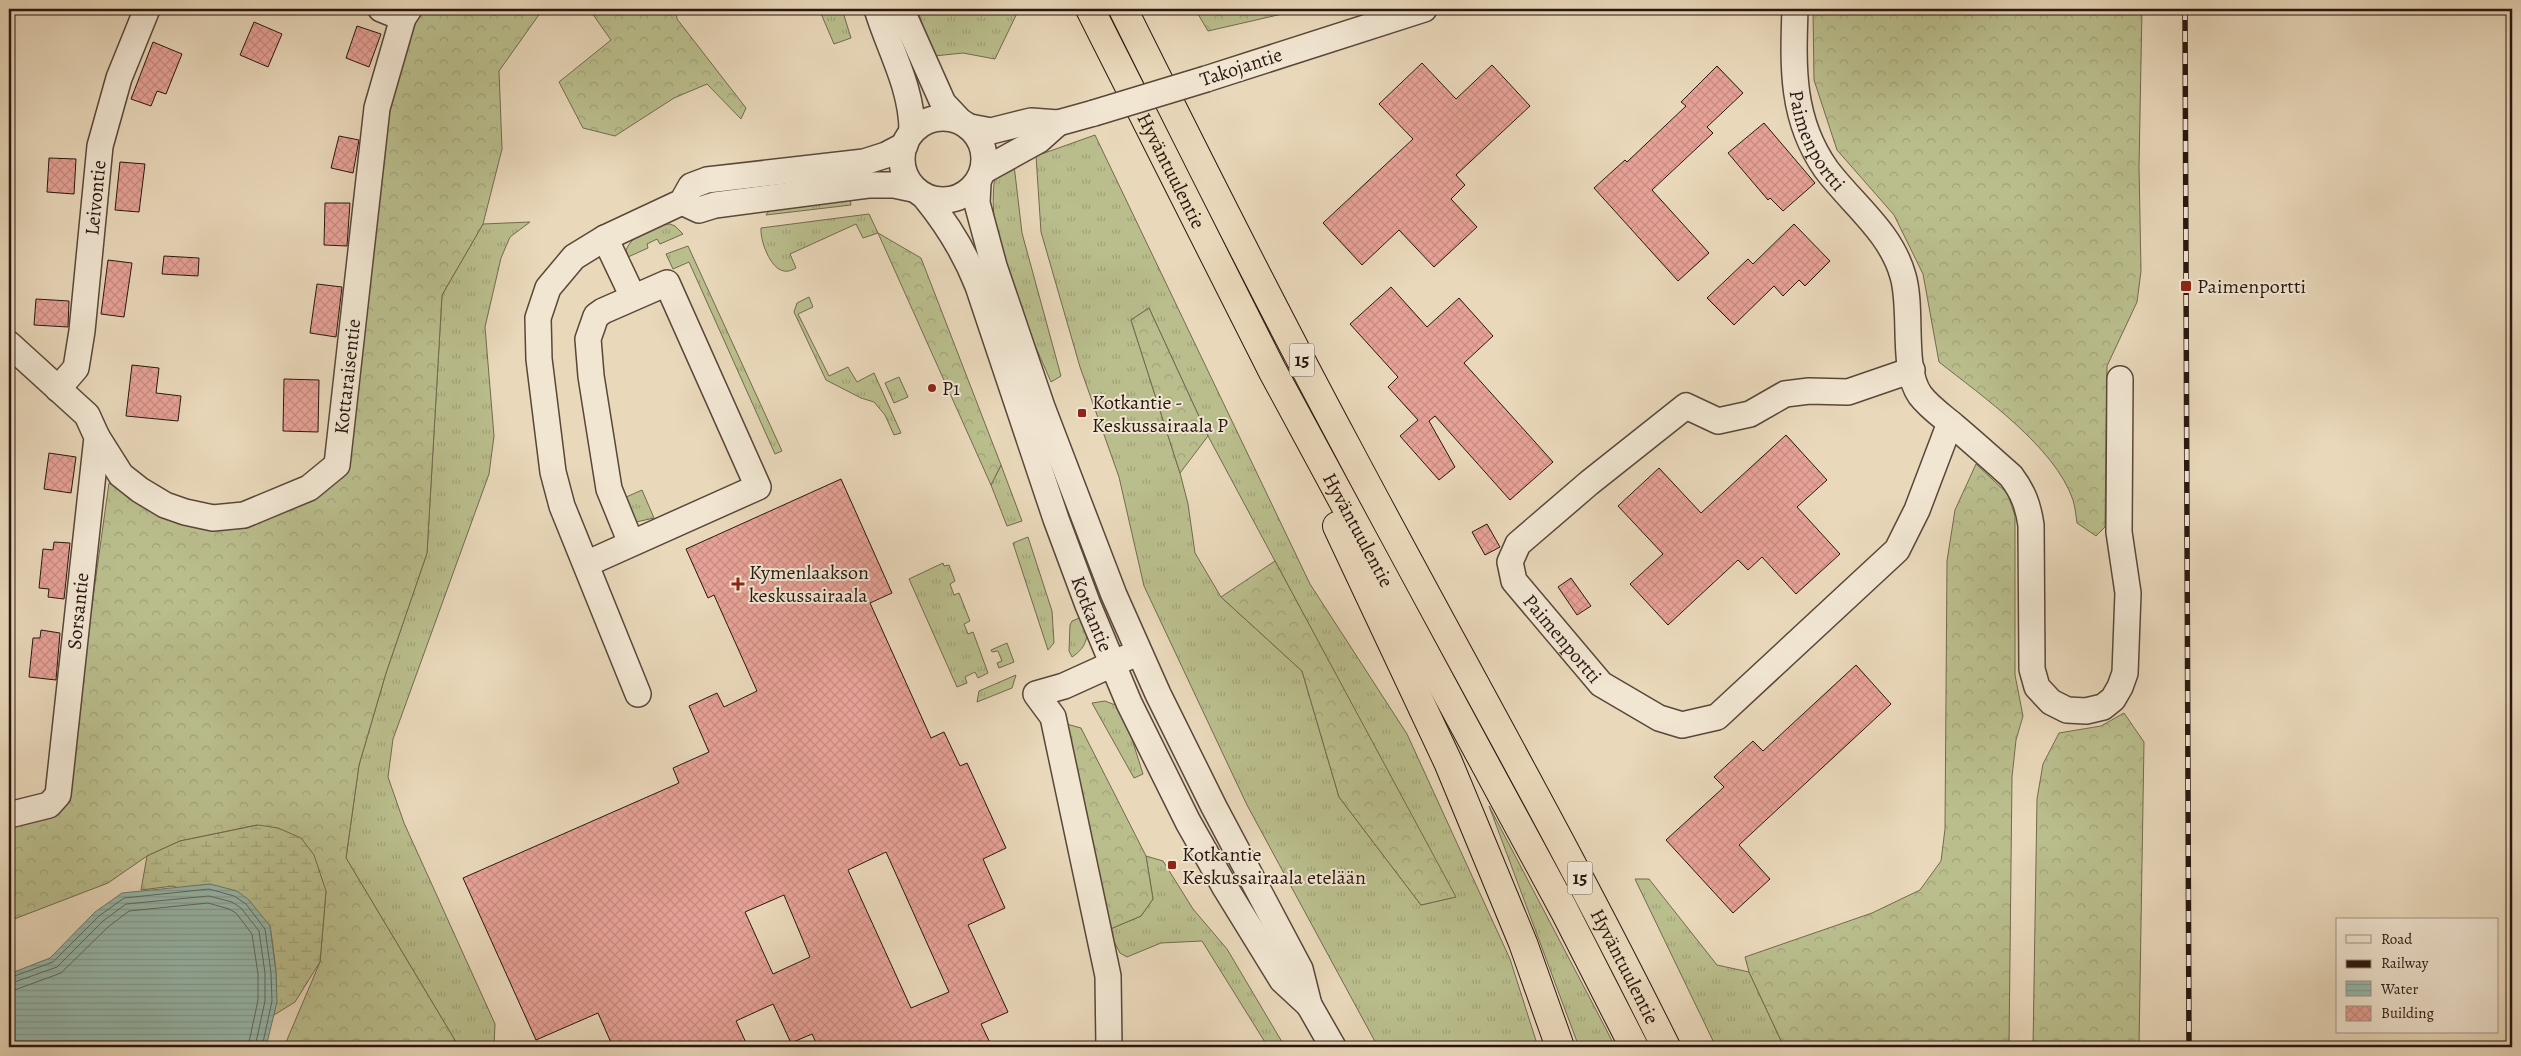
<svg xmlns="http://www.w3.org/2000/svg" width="2521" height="1056" viewBox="0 0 2521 1056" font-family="Alegreya,serif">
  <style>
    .grass { fill: url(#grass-tufts); stroke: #726a4e; fill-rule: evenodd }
    .forest { fill: url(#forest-crowns); stroke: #726a4e }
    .wetland { fill: url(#wetland-marsh); stroke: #726a4e }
    .water { fill: url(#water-rules); stroke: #6b796f }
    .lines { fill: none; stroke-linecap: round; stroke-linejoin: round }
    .shore { stroke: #60685f; stroke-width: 1 }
    .building { fill: url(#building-cross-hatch); stroke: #291710; fill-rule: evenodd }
    .minor-casing { stroke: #59473a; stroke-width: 28 }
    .highway-casing { stroke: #291710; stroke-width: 30 }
    .minor { stroke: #f1e6d2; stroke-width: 25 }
    .highway { stroke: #e9d8ba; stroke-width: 28 }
    .rail-casing { stroke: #291710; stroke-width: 5.5 }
    .rail { stroke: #f1e6d2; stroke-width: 4; stroke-dasharray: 11; stroke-linecap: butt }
    .minor-bridge-casing { stroke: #59473a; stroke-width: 28; stroke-linecap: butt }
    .minor-bridge { stroke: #f1e6d2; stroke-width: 25 }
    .poi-dot { fill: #8f2418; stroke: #f1e6d2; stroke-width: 2 }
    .labels { text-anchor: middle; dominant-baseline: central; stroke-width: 4; stroke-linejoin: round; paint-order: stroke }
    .shield { fill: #f1e6d2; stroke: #65554a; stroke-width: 1 }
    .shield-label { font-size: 19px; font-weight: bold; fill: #291710 }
    .street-label { font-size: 20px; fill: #291710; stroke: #f1e6d2 }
    .poi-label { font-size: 20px; fill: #291710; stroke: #f1e6d2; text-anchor: start }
  </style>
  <defs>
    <pattern id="grass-tufts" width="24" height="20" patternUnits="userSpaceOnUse" patternTransform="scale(1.25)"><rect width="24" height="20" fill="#babe8d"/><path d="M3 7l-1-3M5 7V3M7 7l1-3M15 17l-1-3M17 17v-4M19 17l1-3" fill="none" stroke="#a0a379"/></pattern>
    <pattern id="forest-crowns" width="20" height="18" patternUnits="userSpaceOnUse" patternTransform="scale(1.25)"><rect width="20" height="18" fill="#babe8d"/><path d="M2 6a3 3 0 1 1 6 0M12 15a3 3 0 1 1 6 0" fill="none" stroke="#a0a379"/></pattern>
    <pattern id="wetland-marsh" width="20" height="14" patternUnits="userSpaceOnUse" patternTransform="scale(1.25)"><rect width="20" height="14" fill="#babe8d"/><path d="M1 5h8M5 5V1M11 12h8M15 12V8" fill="none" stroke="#a0a379"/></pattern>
    <pattern id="water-rules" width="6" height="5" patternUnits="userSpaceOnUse" patternTransform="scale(1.25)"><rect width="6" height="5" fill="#97baae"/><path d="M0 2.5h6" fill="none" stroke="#829f95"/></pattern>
    <pattern id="building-cross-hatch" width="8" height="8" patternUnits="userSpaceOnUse" patternTransform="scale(1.25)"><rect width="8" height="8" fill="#e7a297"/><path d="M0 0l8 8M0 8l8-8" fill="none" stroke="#c68b81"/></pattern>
  </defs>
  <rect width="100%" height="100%" fill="#e9d8ba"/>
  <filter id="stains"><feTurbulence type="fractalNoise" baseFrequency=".004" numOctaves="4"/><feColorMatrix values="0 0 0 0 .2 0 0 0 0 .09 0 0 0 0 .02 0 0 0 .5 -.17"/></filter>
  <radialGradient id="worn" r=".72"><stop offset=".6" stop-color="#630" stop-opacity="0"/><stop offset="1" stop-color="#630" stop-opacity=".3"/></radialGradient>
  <path class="grass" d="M819,9H842L851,38L834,44Z
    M917,9H1019L995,59L963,53L934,56Z
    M1095,135L1310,584L1407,734L1510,959L1538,1047H1378L1247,805L1144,586L1119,477L1080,367L1041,232L1036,156ZM1149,308L1208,436L1455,897L1421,905L1339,797L1302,671L1221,597L1195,553L1188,504L1180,473L1131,320Z
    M1014,165L1022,233L1061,376L1051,382C1024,318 984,246 995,175Z
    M850,197L851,205L766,215L771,208Z
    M869,214L878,233L863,238L856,224L790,254L796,268C792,270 788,272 784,271C770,269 760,240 761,228Z
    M530,222L510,237L501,258L485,327L494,436L489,474L393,739L388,777L404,823L495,1024L494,1047H459L346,858L359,765L386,673L427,553L442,295L483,224Z
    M670,224L675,226L683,234L660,244L657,239L647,244L648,248L628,257L626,250C632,235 654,225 670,224Z
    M688,246L782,451L775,454L689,262L673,269L666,254Z
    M809,297L813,307L798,314L829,376L848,367L857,382L874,373L901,433L894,435L885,415L874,402L861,398L826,380L794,312L797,303Z
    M899,377L908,397L894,403L885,383Z
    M1001,465L1022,521L1007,526L991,485Z
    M642,490L654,518L636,522L633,519L624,498Z
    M1028,537L1052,611L1054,643L1048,650L1013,543Z
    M943,563L944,566L949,565L955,581L950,584L954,595L959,593L970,621L964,624L968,634L973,632L988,673L978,678L975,672L965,677L967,683L957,687L909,579Z
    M1084,616C1089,633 1089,646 1072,657L1069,651L1070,625L1072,621Z
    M1007,643L1014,662L999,668L997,663L1002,661L998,651L992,652L991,650Z
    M1016,675L1012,688L977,702L979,691Z
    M1105,701L1118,706L1125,717L1143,774L1134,778L1092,703Z
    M1489,806L1606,1029L1615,1047H1579Z
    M1146,856L1163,861L1193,909L1227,949L1285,1047H1268L1202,941L1161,943L1127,957L1120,953L1108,930L1141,916L1153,899Z
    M1635,879H1649L1717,965L1749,972L1784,1047H1716Z"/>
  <path class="forest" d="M420,9H543L499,71L502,149L483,224L442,295L427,553L386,673L359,765L346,858L459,1047H284L320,962L326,891L257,825L180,841L147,856L108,883L9,921V824L65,798L109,483L135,499L208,526L343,472L384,114L411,23Z
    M589,9H676L677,19L746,108L741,119L707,84L674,98L615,136L583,128L559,82L611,40Z
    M1195,9H1304L1208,31Z
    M1813,9H2142L2139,166L2141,271L2137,302L2107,366L2105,527L2096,536L2077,523C2076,515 2075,507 2073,500C2055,447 1982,396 1939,362L1923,274L1894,215L1837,150L1814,80Z
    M878,233L921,258L1001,465L991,485Z
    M1149,308L1208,436L1180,473L1131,320Z
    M1976,464L2008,494L2015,516V675L2023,716L2016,740L2012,777L2009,1047H1784L1749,972L1745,957L1872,913L1920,890L1941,861L1945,829L1947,561L1955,510Z
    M1275,561L1456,897L1421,905L1339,797L1302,671L1221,597Z
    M2124,713L2144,742L2139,1047H2033L2037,799L2043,764L2059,733L2101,726Z
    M1063,723L1081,728L1146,856L1153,899L1141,916L1108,930Z"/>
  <path class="wetland" d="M258,825L278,828L301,838L314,855L326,891L320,962L295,1002L274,1015C280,985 274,955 270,926L173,886L141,890L147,856L180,841Z"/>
  <path class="water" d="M210,884L237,891L249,900L270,926L276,973L277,1002L266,1047H9V974L50,958L95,912L122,893Z"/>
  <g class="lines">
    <path class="shore" d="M9,978L53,962L99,916L124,898L209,889L234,896L246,904L265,929L271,973L272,1001L262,1047
      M9,984L57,967L103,921L126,904L209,896L232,902L241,908L259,931L265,973V1001L255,1047
      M9,992L61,973L108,927L129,911L208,903L229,909L236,913L252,934L258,974V1000L248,1047"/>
  </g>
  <path class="building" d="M254,22L282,34L268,67L240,55Z
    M357,26L381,34L369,67L346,58Z
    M153,42L182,54L166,94L157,91L151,106L131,99Z
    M1422,63L1456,99L1492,65L1530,106L1456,175L1465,185L1451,199L1477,227L1434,267L1399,230L1362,265L1323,223L1413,139L1379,104Z
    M1717,66L1743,93L1707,127L1713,133L1652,190L1709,253L1678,281L1594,188L1625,160L1627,162L1686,106L1681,102Z
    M1764,123L1815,183L1783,211L1770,198L1768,200L1728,153Z
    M339,136L359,140L353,173L331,168Z
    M49,158L76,159L74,194L47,192Z
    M120,162L145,164L139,212L115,210Z
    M325,203H350L347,246L324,245Z
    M1794,224L1830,261L1805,286L1799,280L1783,296L1774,286L1734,325L1707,298L1748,259L1753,264Z
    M164,256L199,258L198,276L162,274Z
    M108,260L132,263L124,317L101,314Z
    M317,284L342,287L336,337L310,333Z
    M1391,287L1427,327L1459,298L1493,336L1464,363L1553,462L1510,500L1435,416L1429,421L1455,467L1439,480L1400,436L1418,420L1388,387L1398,377L1350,324Z
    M36,299L69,301L68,327L34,325Z
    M132,365L159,368L156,393L181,396L178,421L126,416Z
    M284,379L319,380L318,432L283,431Z
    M1786,435L1827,480L1797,507L1840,554L1796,594L1762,557L1748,570L1738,560L1668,625L1630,584L1663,554L1618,506L1659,468L1701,513Z
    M49,453L76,457L71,493L44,489Z
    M841,479L892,593L870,603L931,738L944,732L960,766L967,763L1006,848L983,859L1005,908L968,925L1008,1012L981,1024L992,1047H818L812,1034L791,1043L773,1004L736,1021L748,1047H613L598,1013L536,1040L463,878L679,783L673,768L709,752L689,706L717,693L724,707L757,691L714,595L708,598L686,549ZM886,852L949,992L911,1008L848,870ZM784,895L810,957L773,974L745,912Z
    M1487,524L1500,547L1485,555L1472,532Z
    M54,542L70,543L64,599L48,597L49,589L39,588L43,549L53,550Z
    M1571,578L1591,606L1577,615L1558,587Z
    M41,630L60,633L56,680L29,677L33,638H40Z
    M1856,665L1891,704L1739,845L1770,879L1733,913L1666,840L1724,787L1714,777L1753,741L1763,751Z"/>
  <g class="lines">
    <defs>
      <g id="minor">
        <path d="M381,9L403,18"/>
        <path d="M877,9C889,49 912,87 912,131"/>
        <path d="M901,9L943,103L960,121"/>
        <path id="s1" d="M1795,9C1793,67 1791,119 1826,169C1852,204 1891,232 1903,276C1913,310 1901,368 1920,395C1929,407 1942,416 1954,426C1973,442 1992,459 2011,476C2023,492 2028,505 2031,525L2032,669L2037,687L2051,702L2067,710L2086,711L2103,707L2113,699L2120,687L2125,673L2128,593L2119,532L2120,379"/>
        <path d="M1206,79L1424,9"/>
        <circle cx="943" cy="159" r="41"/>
        <path d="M970,127L991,131L1031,121L1058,123L1094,113"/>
        <path d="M983,171L1039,140L1058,123"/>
        <path d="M978,183L977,203L994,266L1042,407L1114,595L1158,694L1214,807L1300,969L1309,1005L1333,1047"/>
        <path id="s2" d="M925,197C948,225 965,253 978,286L1056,519L1088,605L1129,703L1188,822L1226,889L1282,980L1309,1005"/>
        <path d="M682,202L699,210L715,205L868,185H894L913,189"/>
        <path d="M605,238L633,297"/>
        <path d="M9,344L87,415L97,437L58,795L49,805L9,815"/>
        <path id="s3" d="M1912,370L1848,392L1809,391L1785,394L1750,414L1718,421L1686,406L1589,483L1518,544L1510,562L1514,581L1601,684L1659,718L1682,725L1717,717L1897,550L1917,510L1950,423"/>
        <path id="s4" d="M58,389L76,368L82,331L100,146L119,78L147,9"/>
        <path id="s5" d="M97,437L121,475L140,490L165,505L185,512L213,518L244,515L309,488L337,465L377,108L403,18L409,9"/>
        <path d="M586,564L758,487L667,283L603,311L596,316L588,339L591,376L609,489L631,543"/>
        <path d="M638,694L562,506L553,472L539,359L538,318L548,288L574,257L605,238L682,202L691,186L707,180L864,162L886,155L905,145"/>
        <path d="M1109,1047L1108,976L1053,717L1036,694L1064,686L1128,657"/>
      </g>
      <g id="highway">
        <path id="s6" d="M1090,9L1272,370L1564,910L1634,1047"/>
        <path id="s7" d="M1123,9C1196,156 1270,304 1348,449C1454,649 1566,845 1666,1047"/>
        <path d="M1337,526L1448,762L1523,943L1560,1047"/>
      </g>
    </defs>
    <use href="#minor" class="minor-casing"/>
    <use href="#highway" class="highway-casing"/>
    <use href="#minor" class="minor"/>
    <use href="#highway" class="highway"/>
    <defs>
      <path id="rail" d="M2185,9L2189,1047"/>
    </defs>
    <use href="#rail" class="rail-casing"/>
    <use href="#rail" class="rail"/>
    <defs>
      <path id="minor-bridge" d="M1094,113L1206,79"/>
    </defs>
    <use href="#minor-bridge" class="minor-bridge-casing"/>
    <use href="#minor-bridge" class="minor-bridge"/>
  </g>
  <g class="poi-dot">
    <rect x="2180" y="280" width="12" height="12" rx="2.5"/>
    <circle cx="932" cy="388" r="5"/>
    <rect x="1077" y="408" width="10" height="10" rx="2.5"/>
    <path d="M735.5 576.5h5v5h5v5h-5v5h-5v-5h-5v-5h5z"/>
    <rect x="1167" y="860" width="10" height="10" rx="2.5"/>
  </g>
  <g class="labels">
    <g class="shield">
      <rect x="1289.5" y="343.5" width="25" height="33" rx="4"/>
      <rect x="1567.5" y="861.5" width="25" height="33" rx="4"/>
    </g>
    <g class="shield-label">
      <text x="1302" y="360">15</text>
      <text x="1580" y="878">15</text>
    </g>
    <g class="street-label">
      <text transform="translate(1241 67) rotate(-18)">Takojantie</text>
      <text stroke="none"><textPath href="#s1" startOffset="136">Paimenportti</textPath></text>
      <text stroke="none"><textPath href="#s6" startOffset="181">Hyväntuulentie</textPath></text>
      <text stroke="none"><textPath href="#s4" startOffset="199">Leivontie</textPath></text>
      <text stroke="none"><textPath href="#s5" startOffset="375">Kottaraisentie</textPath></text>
      <text stroke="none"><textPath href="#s6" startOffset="586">Hyväntuulentie</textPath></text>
      <text transform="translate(78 611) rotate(-84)">Sorsantie</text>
      <text stroke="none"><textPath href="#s2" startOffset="451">Kotkantie</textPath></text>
      <text stroke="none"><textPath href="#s3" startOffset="571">Paimenportti</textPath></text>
      <text stroke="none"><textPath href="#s7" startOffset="1081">Hyväntuulentie</textPath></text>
    </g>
    <g class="poi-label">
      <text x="2197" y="286">Paimenportti</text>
      <text x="942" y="388">P1</text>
      <text x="1092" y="402">Kotkantie -<tspan x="1092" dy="23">Keskussairaala P</tspan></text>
      <text x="749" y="572">Kymenlaakson<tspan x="749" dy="23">keskussairaala</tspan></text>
      <text x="1182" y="854">Kotkantie<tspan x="1182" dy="23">Keskussairaala etelään</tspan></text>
    </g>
  </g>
  <rect width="2521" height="1056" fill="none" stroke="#e9d8ba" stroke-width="30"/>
  <rect x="10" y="10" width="2501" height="1036" fill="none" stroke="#291710" stroke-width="2.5"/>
  <rect x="15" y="15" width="2491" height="1026" fill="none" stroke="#291710"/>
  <rect x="2336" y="918" width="162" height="115" fill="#f1e6d2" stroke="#a19384"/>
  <rect x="2346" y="935" width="25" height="8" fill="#f1e6d2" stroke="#a19384"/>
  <text x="2381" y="944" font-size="15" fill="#291710">Road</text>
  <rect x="2346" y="960" width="25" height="8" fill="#291710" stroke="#a19384"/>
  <text x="2381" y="968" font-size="15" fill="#291710">Railway</text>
  <rect x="2346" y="981" width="25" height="15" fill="url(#water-rules)" stroke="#a19384"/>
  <text x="2381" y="994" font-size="15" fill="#291710">Water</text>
  <rect x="2346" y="1006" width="25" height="15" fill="url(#building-cross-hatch)" stroke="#a19384"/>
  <text x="2381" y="1018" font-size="15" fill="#291710">Building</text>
  <rect width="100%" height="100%" filter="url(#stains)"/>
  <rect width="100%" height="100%" fill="url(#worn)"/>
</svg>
